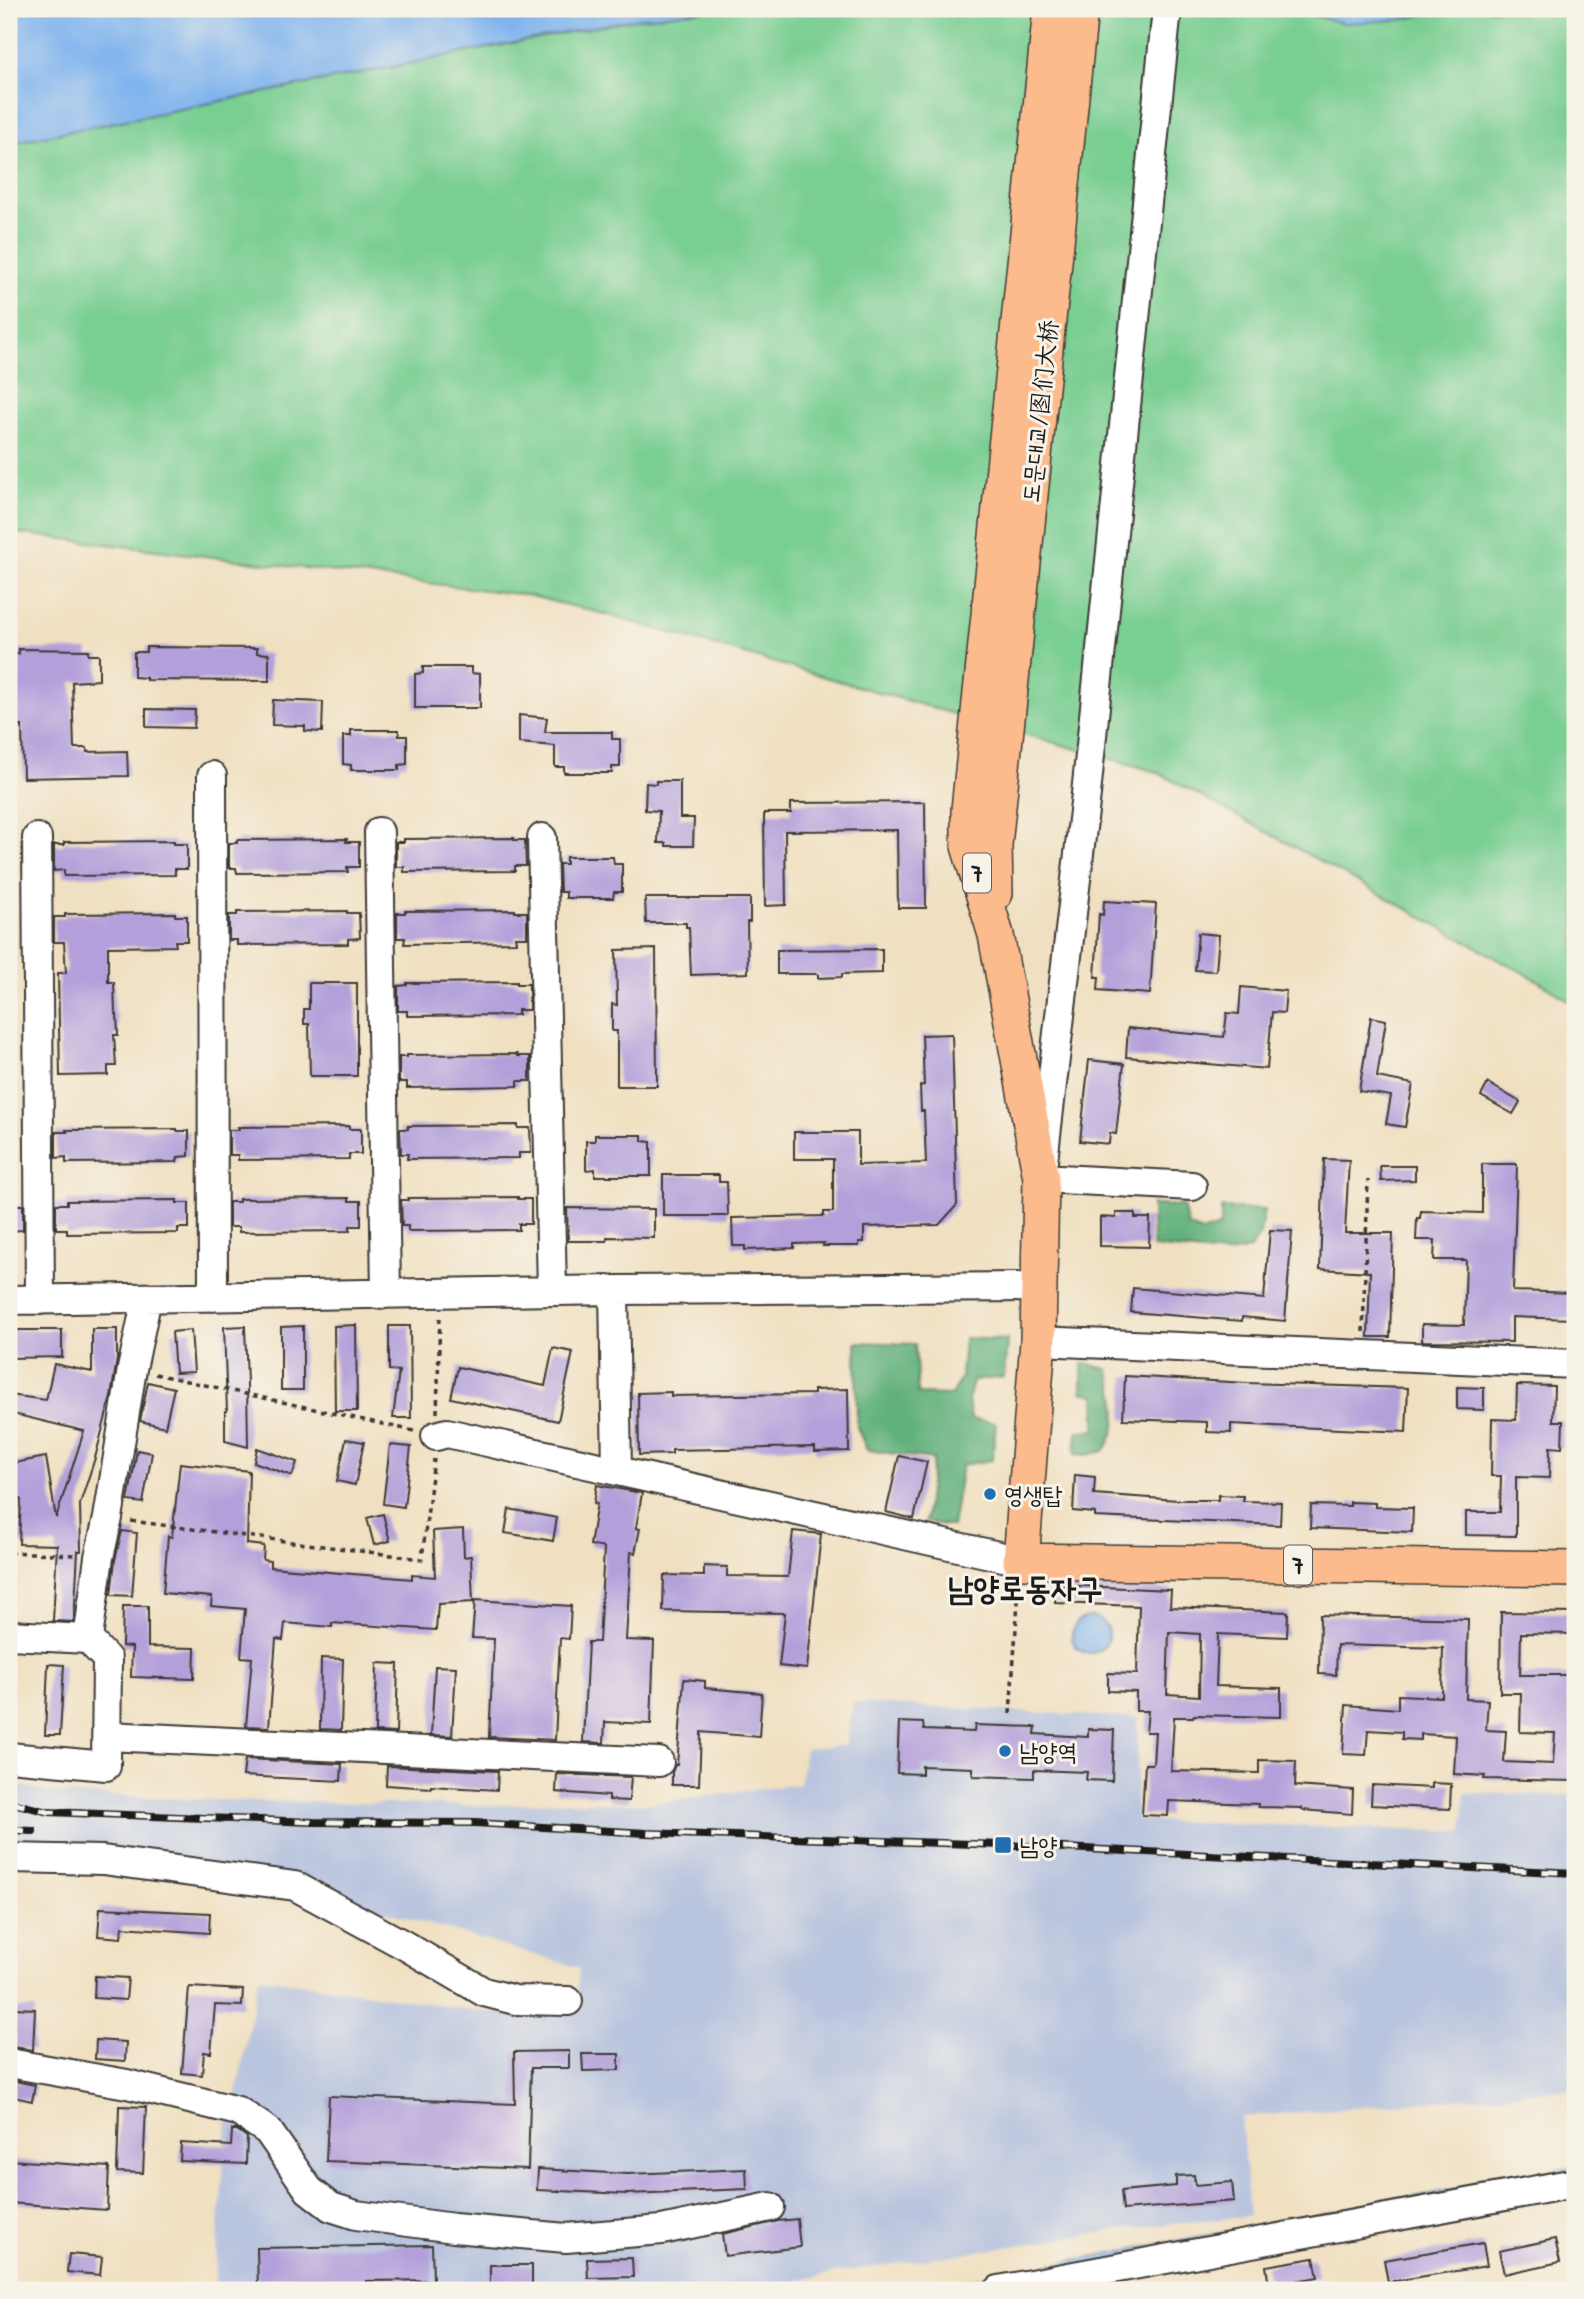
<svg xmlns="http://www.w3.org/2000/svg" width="1584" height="2299" viewBox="0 0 1584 2299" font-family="'Patrick Hand','LXGW WenKai TC','Poor Story',sans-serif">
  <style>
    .industrial { fill: #b9c4de }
    .green { fill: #79ce92; stroke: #4a7557; stroke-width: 2 }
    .forest { fill: #62b17c; stroke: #3f664c; stroke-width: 2 }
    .water { fill: #80b4ee; stroke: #4e6885; stroke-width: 2 }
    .building { fill: #b3a0da; fill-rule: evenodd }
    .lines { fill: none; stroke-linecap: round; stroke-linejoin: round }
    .minor-casing { stroke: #3c3935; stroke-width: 32 }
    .major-casing { stroke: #3c3935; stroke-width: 38 }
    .path { stroke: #3c3935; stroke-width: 3.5; stroke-dasharray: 5 5; stroke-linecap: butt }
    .minor { stroke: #fff; stroke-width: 28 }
    .major { stroke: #fbbb8d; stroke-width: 35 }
    .rail-casing { stroke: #1c1c1c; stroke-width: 8 }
    .rail { stroke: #f7f3e8; stroke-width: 5; stroke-dasharray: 16; stroke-linecap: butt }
    .poi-dot { fill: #1f6fb2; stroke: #f7f3e8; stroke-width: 2.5 }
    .labels { text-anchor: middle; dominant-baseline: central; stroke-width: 6; stroke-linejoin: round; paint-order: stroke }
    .shield { fill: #f7f3e8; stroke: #5e5c59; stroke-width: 2 }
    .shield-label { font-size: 23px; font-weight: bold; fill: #1c1c1c }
    .street-label { font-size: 24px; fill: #1c1c1c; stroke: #f7f3e8 }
    .poi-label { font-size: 24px; fill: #1c1c1c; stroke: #f7f3e8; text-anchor: start }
    .district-label { font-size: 32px; font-weight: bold; fill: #1c1c1c; stroke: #f7f3e8 }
  </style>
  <rect width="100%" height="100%" fill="#f7f3e8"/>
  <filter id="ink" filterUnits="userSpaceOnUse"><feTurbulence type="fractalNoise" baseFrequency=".0143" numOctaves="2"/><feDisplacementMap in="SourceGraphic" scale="14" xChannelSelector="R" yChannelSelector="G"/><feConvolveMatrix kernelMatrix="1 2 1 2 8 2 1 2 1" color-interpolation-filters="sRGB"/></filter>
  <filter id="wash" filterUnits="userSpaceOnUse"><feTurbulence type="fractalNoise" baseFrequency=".00686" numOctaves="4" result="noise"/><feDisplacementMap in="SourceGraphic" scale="28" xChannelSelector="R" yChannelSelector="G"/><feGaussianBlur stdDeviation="1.57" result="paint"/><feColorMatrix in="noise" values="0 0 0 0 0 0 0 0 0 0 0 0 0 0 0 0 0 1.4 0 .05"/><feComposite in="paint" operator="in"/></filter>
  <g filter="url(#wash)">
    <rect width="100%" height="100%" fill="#f0e0c1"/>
    <path class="industrial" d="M853,1703L1138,1718L1136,1820L1463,1832L1465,1793L1575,1795V2089L1241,2117L1249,2216L1124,2229L828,2274L757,2290H214L227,2122L238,2087L258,1977L493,2013L576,2012L579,1968L326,1894L9,1850V1783L60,1794L214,1800L487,1806L555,1802L648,1804L800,1784L805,1749L846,1745Z"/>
    <path class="green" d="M715,9H1290L1314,16L1400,20L1449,9H1575V1005L1537,980L1157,772L601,613L526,595L15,533L9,534V143L634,19Z"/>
    <path class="forest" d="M1152,1205L1183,1206L1188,1226L1202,1232L1217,1228L1221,1223V1208L1264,1210L1260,1234L1250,1249L1224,1254L1153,1247Z
      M964,1338L1007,1340L1004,1377L973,1381L968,1401L971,1419L996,1423L992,1460L962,1465L952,1526L925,1522L933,1459L867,1450L857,1427L856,1342L915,1344L918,1394L952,1395L961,1377Z
      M1082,1363L1108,1369C1118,1396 1122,1427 1104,1451L1086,1455L1075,1454L1077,1432L1095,1430V1395L1082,1392Z"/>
    <path class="water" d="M9,9H715L634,19L9,143Z
      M1290,9H1449L1400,20L1343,23Z
      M1072 1635a18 18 0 1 1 36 0a18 18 0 1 1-36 0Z
      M1575,2167V2176L1242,2237L971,2290H914Z"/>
    <g id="blocks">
      <path class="building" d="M146,647L257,648V653L269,654V681L146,680V678L134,677V652H146Z
        M19,649L88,650V655H99V680L72,682L74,748H87V752L127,751L128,776L23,778L22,726H9V654H19Z
        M423,667H471V673L480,674V708H415V674L423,673Z
        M273,700L323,702L322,732L305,731V726L272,725Z
        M146,709L195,710L194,728L146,727Z
        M519,715L547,718L545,732H612V739H620V767H612V773H564V767H555V746L519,743Z
        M351,730H399V736H407V764L399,765V770H351V765L343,764V736H351Z
        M656,781H680V818H694L693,846H666V843H658L659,811L645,810L646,783L656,784Z
        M925,802L926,908H898L897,830L785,831L786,905L765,906L764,813H791V803Z
        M514,838V840H525L526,866H515V871L404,872V867H396V842H404V839Z
        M347,839L346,842H359V867H347L348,872L237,873L236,868H229V843H237V840Z
        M174,841V844H187V869H175V875L64,876V870L54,871V845H64V842Z
        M566,857H613L614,864H622V892H614L613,898H566V892H560L559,864H566Z
        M645,898H750V922H747L748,973L691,975L689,927H686V923H646Z
        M1104,901L1156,904L1150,994L1098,990L1099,977H1095L1099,914L1103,915Z
        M515,910V912H527V937H515L516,942L404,944L405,938H397V913H405V911Z
        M347,911V913H359L360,938L348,939V944L237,945V940H229V915H237V912Z
        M175,913V916H187V941H175L176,946L108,947V982H114L115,1014H117L118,1035H114L116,1066H108V1075L60,1076L58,973H66L64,942H54V917H65V914Z
        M1198,933L1219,935L1216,971L1195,970Z
        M656,949L657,1086H617V1031H612V1004L617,1005L616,950Z
        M882,949V973L842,974V977L818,978V974H777V950Z
        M517,982V984H529V1010H518V1015L407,1016V1011H398V986L407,985V983Z
        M309,983H357V1076H310L309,1024H304V1009H309Z
        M1241,987L1286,991L1284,1013L1272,1012L1267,1069L1126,1057L1128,1028L1224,1037L1227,1013L1239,1014Z
        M1371,1017L1386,1020L1377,1077L1413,1084L1405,1127L1386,1124L1391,1096L1359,1091Z
        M952,1034L957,1205L939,1225L864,1227V1242H859V1246H823L824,1243L794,1244V1248L745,1250V1246H733L732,1218L824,1216V1212H833V1159H794V1132H858V1165L926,1163L924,1111H921L920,1086L924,1085L922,1035Z
        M517,1054V1056H530V1081H518V1086L407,1088V1082H399V1057H407V1055Z
        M1089,1060L1124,1064L1116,1134L1110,1133L1109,1144L1080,1141Z
        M1488,1083L1520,1102L1513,1114L1481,1096Z
        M518,1125V1128H530L531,1153H519V1158L407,1159L408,1154H401L400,1129H408V1126Z
        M349,1126V1129H361V1154H349V1159L238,1160V1155H229V1130H239L238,1127Z
        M177,1129V1131H189V1156L178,1157L177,1162L66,1163V1157L56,1158V1132H67L66,1130Z
        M595,1135H642V1141L651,1142V1176H595V1169L586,1170V1141H595Z
        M1324,1159L1349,1160L1345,1233H1393L1390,1337H1368L1370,1272L1320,1269Z
        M1482,1164H1517L1513,1291L1575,1293V1319L1512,1317V1342L1422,1341V1324L1464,1325L1466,1260H1434L1435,1240H1416L1417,1218H1420L1421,1211L1482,1213Z
        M1380,1166H1415V1180L1381,1181Z
        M663,1175H719V1182H727L728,1216H663Z
        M518,1197V1199H531V1224H519V1230L408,1231V1226H402L401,1200H408V1198Z
        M349,1198V1201H361V1226H350V1231L239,1232V1227H229V1202H239V1199Z
        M177,1200V1203H189V1228H178V1233L67,1234V1229H56V1204H67V1201Z
        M9,1205H23V1230L9,1231Z
        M567,1208L654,1209V1238L607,1237V1241H568Z
        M1116,1213H1135V1218H1150L1149,1247L1100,1246V1217L1116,1218Z
        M1270,1230L1292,1231L1285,1321L1242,1317V1321L1131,1312L1133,1288L1264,1299Z
        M356,1325L357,1411H335L334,1326Z
        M245,1326L247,1384L248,1447L225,1441V1411H227L224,1327Z
        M303,1326V1390H281V1327Z
        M389,1326H410L411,1418H393L399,1371L389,1370Z
        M92,1329H117V1359L111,1397L95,1458L80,1504L81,1551H78L74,1622L53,1621L57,1545L19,1544L21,1499H9V1464L46,1457L56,1518L84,1431L9,1413V1395L46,1400L54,1364L92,1372Z
        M9,1330H62V1357L9,1358Z
        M191,1330L194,1372L175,1373L172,1332Z
        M553,1348L573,1352L558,1421L451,1398L458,1367L545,1386Z
        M1125,1376L1247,1383L1408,1388L1406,1432L1231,1424V1433L1207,1432V1422L1123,1419Z
        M148,1382L174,1388L165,1427L140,1421Z
        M1517,1385L1554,1386L1553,1421H1563L1562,1448L1550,1447L1549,1478L1516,1477V1536L1466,1535V1512H1500L1501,1476H1491L1492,1419L1516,1420Z
        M1457,1387L1484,1388V1410L1457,1409Z
        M848,1389L849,1451L815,1452V1447L672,1450V1454L639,1455L638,1393L671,1392V1396L814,1394V1390Z
        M346,1439L364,1442L355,1485L337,1481Z
        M390,1445L411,1447L404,1507L383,1504Z
        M257,1448L297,1462L292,1476L254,1462Z
        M137,1450L152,1453L143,1503L128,1501Z
        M899,1456L927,1462L914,1519L886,1512Z
        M180,1463L249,1471L247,1544L264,1546L263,1560L270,1561V1567L412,1579V1575L435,1577L433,1531L463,1529L464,1557L471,1556L473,1602L438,1604L436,1630L332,1623V1627L285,1623L283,1640L276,1639L269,1727L246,1726L252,1658L241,1657L245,1609L211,1606L212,1597L163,1593L168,1536L172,1537Z
        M1075,1475L1095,1477L1094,1494L1178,1500H1218V1495L1243,1496V1501L1281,1502L1280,1525L1095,1517V1513L1073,1511Z
        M597,1485L642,1493L636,1528L640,1529L635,1553L631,1552L626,1640L654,1641L651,1724L605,1722L604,1743L583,1742L588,1642H599L604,1548L590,1545L597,1503H594Z
        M1350,1502L1375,1503V1507L1413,1508L1412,1532L1310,1528L1311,1505L1350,1506Z
        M509,1509L557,1518L553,1541L505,1533Z
        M383,1514L390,1541L374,1545L367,1518Z
        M122,1531L137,1533L132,1596L111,1595L115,1560Z
        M793,1531L821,1534L807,1669L779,1666L785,1613L663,1611L664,1575L704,1576V1566L727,1567V1576L788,1577Z
        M1055,1585L1171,1590L1170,1607L1288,1612L1287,1637L1218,1634L1216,1686L1281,1688V1717L1194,1715L1193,1717H1174L1171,1771L1259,1773V1760L1296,1761L1295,1786L1353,1790L1352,1814L1302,1810V1808L1258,1807V1804L1169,1801L1168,1816L1142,1815L1145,1764H1153L1155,1732H1146L1148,1711H1136V1692L1108,1691V1673L1137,1674L1139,1606L1055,1603ZM1169,1632L1200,1634L1199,1696L1167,1694Z
        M475,1600L571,1606L569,1639L560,1638L555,1740L489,1737L494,1639L472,1638Z
        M123,1606H148V1647L195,1648L194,1679L131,1677L132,1647L122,1646Z
        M1501,1612L1575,1613L1574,1634L1521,1633L1520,1675H1574L1575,1781L1484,1779L1485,1776L1454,1774L1456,1736L1421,1734V1740L1402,1739V1732L1368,1730L1366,1755L1343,1754L1346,1705L1398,1709V1695L1442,1697L1443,1648L1337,1645L1336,1675L1319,1674L1320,1615L1468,1619L1466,1699L1488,1700L1486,1730L1506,1731L1504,1762L1553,1764L1555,1733L1520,1732L1521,1693H1500Z
        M321,1658L343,1659L341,1730L320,1729Z
        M377,1663L398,1664L396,1733L375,1732Z
        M48,1664L64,1665L60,1735H45Z
        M435,1666L456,1667L452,1736L431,1735Z
        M684,1679L705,1681V1688L762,1693L759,1737L701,1732L699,1785H672V1772L675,1765H677Z
        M899,1722L923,1723L924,1730L974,1732L975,1725L1036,1727L1035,1734L1088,1737V1729L1114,1730L1112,1781L1086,1780L1087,1772L1034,1770V1778L973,1776V1768L922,1766V1774L897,1773Z
        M245,1759L342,1764L341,1781L243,1776Z
        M387,1766L498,1771L497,1790L431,1786V1788L386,1785Z
        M557,1774L631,1777L629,1801L609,1800V1796L556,1792Z
        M1432,1783L1451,1784L1450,1809L1371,1805L1372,1785L1432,1788Z
        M100,1908L210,1913L209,1933L122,1927L121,1938L98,1936Z
        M95,1976L128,1978L126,2000L94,1998Z
        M189,1987L243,1990L242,2006L215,2005L211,2053L204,2052L202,2075L182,2073Z
        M14,2008L35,2009L33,2050L13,2047Z
        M96,2040L126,2042L125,2061L95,2059Z
        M569,2051V2068H531L528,2169L326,2161L329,2096L515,2104L514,2052Z
        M582,2054H619V2070L583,2071Z
        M9,2080L35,2085L32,2101L9,2096Z
        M119,2106L146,2107L143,2173L117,2172Z
        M232,2130H237L247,2137L246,2164L180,2161L181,2143L231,2146Z
        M9,2160L109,2167L107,2210L9,2203Z
        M538,2169L628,2174L746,2169L747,2189L627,2194L537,2190Z
        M1194,2175L1195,2185L1232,2182L1234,2201L1123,2210L1121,2191L1176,2186V2176Z
        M797,2219L800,2247L725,2256L722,2234L778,2221Z
        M1555,2239L1560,2262L1504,2274L1499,2251Z
        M1483,2243L1487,2266L1388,2282L1384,2260Z
        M432,2245L433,2280L366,2281V2289L258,2290L257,2248Z
        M69,2254L102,2257L100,2275L67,2272Z
        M632,2258L633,2277L588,2278L587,2259Z
        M1314,2258L1318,2277L1269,2286L1266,2266Z
        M490,2265H532V2286H490Z"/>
    </g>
  </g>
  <g filter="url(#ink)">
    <use href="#blocks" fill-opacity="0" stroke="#3c3935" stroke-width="2"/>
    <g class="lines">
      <defs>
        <path id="minor" d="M1167,9L1086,794L1041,1178L1192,1186
          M212,776L213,1297
          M379,832L386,1294
          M37,838L40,1300
          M542,838L552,1291
          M614,1290L617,1471
          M9,1300L614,1290L1038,1287
          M1038,1341L1575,1364
          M436,1436L447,1433L1021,1561
          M9,1635L88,1639L107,1659L106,1766L9,1757
          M88,1639L99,1557L108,1518L132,1369L147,1298
          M107,1736L659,1762
          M9,1858L103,1860L295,1886L404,1945L484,1992L515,2000L568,2001
          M9,2063L127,2084L238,2111L268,2131L309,2190L331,2207L356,2215L454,2228L566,2238L662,2230L770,2207
          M999,2290L1575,2183"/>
        <path id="major" d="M1051,9L969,810V846L996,935L1041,1178L1038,1341L1021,1561L1575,1569
          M995,893L994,845L1080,9"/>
      </defs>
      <use href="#minor" class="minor-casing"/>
      <use href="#major" class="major-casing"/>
      <path class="path" d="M1363,1332L1368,1180
        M155,1374L414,1431
        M437,1413L440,1315
        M131,1521L422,1559L434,1459
        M1572,1542L1574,1385
        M9,1552L76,1555
        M1010,1714L1019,1587"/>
      <use href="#minor" class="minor"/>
      <use href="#major" class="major"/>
      <defs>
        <path id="rail" d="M9,1802L48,1812L313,1822L475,1823L646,1833L1003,1845L1575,1873
          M9,1830L33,1831"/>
      </defs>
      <use href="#rail" class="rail-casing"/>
      <use href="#rail" class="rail"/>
    </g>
  </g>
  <g class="poi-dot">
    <circle cx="990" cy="1494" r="7"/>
    <circle cx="1005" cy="1751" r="7"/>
    <rect x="994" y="1836" width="18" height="18" rx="3.5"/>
  </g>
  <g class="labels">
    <g class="shield">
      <rect x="963" y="853.5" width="28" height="39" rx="5"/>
      <rect x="1284" y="1545.5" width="28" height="39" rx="5"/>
    </g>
    <g class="shield-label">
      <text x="977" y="873">7</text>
      <text x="1298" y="1565">7</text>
    </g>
    <g class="street-label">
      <text transform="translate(1039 411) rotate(-84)">도문대교/图们大桥</text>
    </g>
    <g class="poi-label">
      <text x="1004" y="1494">영생탑</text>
      <text x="1019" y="1751">남양역</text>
      <text x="1019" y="1845">남양</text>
    </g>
    <g class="district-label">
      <text x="1025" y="1587">남양로동자구</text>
    </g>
  </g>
  <rect width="1584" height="2299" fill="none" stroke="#f7f3e8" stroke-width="35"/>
</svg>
